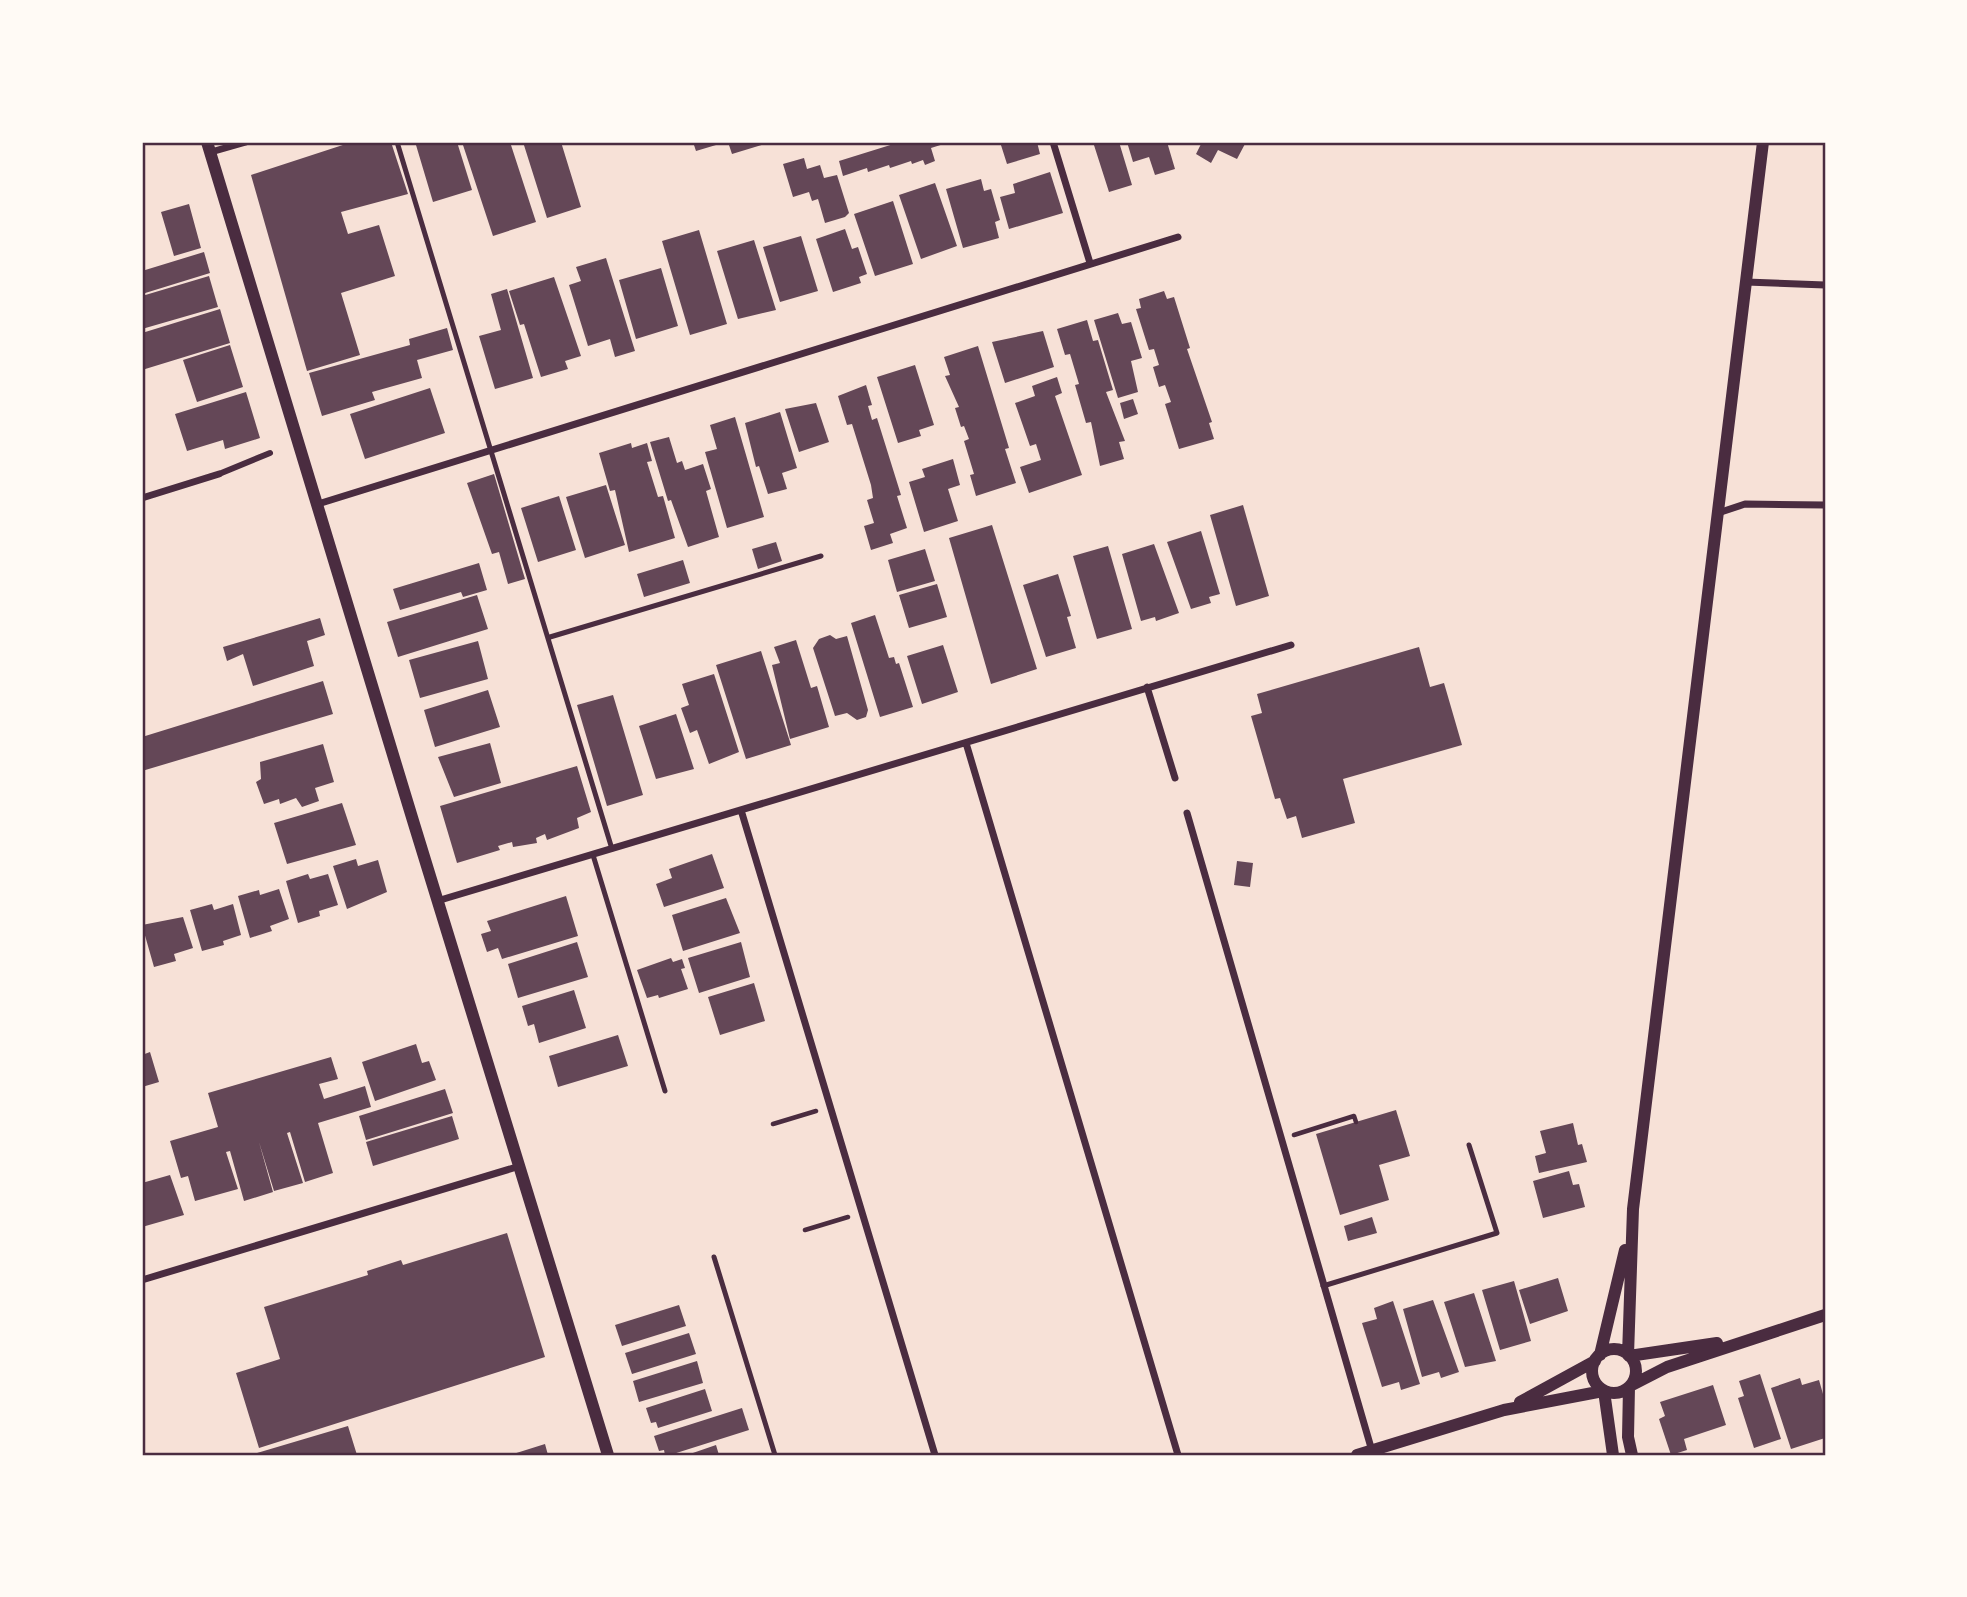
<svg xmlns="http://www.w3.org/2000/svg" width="1967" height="1597" viewBox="0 0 1967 1597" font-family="Raleway,sans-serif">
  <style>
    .building { fill: #644757 }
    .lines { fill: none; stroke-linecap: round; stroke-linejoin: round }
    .path { stroke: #4a2c40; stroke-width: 4.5 }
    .service { stroke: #4a2c40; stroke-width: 5 }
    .pedestrian { stroke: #4a2c40; stroke-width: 6 }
    .minor { stroke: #4a2c40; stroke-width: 7 }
    .tertiary { stroke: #4a2c40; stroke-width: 12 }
    .neatline { fill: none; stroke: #4a2c40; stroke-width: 2.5 }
  </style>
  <rect width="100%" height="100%" fill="#f7e1d7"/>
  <path class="building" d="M352,142H391L408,194L341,212L348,234L379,225L395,276L341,293L360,355L307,371L251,175Z
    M426,142H457L472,190L433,202L416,145Z
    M462,142H510L536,222L493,236Z
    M523,142H561L581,207L547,218Z
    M693,142H726L696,151Z
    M728,142H771L732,154Z
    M900,142H950L931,148L935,161L925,165L923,160L912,164L911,161L890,168L889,165L868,172L867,168L843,176L839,161Z
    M1000,142H1037L1040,154L1007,164Z
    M1093,142H1119L1132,185L1109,192Z
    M1127,142H1167L1175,169L1155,175L1149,157L1133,162Z
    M1202,142H1246L1237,159L1218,150L1211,163L1196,154Z
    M804,158L807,169L820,165L824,178L837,175L849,213L845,217L825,223L818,199L812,201L809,192L793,197L783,164Z
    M1050,172L1063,213L1009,229L1000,197L1015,193L1013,184Z
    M981,179L984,191L991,189L1000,220L995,222L999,238L963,248L946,189Z
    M935,183L957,246L921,259L899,195Z
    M893,201L913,264L875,276L854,214Z
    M189,204L201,248L174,256L161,212Z
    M845,229L852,249L858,247L867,274L859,277L861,283L833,292L816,239Z
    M699,230L727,324L690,335L662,241Z
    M801,236L818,291L780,302L763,247Z
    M754,240L776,310L738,319L717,251Z
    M204,252L210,273L142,294V271Z
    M606,258L635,351L615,357L610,339L588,346L569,285L581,281L576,267Z
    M661,268L678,326L636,339L619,280Z
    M209,276L218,307L142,329V296Z
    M554,277L581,356L565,361L568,369L541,377L524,324L520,325L509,291Z
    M507,289L533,378L495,389L479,336L501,330L491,294Z
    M1164,291L1167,299L1174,297L1190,348L1187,349L1212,422L1209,423L1214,439L1179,449L1165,404L1171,402L1165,385L1159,387L1153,367L1159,365L1154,349L1149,350L1136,309L1141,308L1139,299Z
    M220,309L230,343L142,370V333Z
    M1118,313L1122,324L1131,322L1142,358L1131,361L1138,392L1118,398L1094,320Z
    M1087,320L1093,341L1098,340L1113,390L1106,392L1125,441L1119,442L1124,459L1100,466L1091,422L1086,423L1075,385L1079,384L1070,354L1065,355L1057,329Z
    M447,328L453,350L417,360L422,378L372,392L375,400L322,416L309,373L410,345L409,339Z
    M1043,331L1054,367L1005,383L992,342Z
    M230,345L243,387L197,402L183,360Z
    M978,346L1009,448L1005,449L1016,483L976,496L970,475L974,474L964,441L969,439L964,426L961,427L955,408L959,407L945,376L950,375L944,357Z
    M915,365L934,425L919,430L921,436L898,443L877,377Z
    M1057,377L1062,393L1055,396L1082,475L1029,493L1020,467L1041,460L1036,444L1030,446L1015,403L1035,396L1032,386Z
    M866,385L872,405L868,406L872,420L877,418L901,495L897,496L907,528L890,534L893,543L871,550L864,526L874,523L867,500L873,498L871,485L852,424L847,425L838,396Z
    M430,388L445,433L365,459L350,414Z
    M246,392L260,438L225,449L223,440L187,451L175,414Z
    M1133,399L1138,414L1124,419L1120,403Z
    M816,403L829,442L799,452L785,409Z
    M780,412L797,468L782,473L787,489L768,494L759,466L756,467L745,423Z
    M735,417L764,517L727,528L705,452L717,449L710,425Z
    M669,437L677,463L682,461L685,470L703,464L711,489L706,491L719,537L688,547L671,500L668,501L650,442Z
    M631,443L632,448L647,443L652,461L647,462L658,497L663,496L675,538L629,552L615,490L610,491L599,453Z
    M953,459L960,485L948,489L958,521L924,532L909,482L925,477L922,469Z
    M494,474L525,579L508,584L499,552L492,554L467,483Z
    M606,485L625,545L585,558L566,497Z
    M559,496L576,550L538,562L521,508Z
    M1243,505L1269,596L1236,606L1210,515Z
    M992,525L1037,669L991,684L949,538Z
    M1201,531L1220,594L1209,597L1211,603L1191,609L1167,542Z
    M776,542L782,561L758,569L752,549Z
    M1154,544L1179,613L1156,621L1155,617L1141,621L1122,554Z
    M1108,546L1132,629L1097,639L1073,556Z
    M925,549L935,581L897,592L888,560Z
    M683,560L690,583L644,597L637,574Z
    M479,563L487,590L463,597L461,592L400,610L393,589Z
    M1058,574L1071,616L1067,617L1076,648L1046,657L1023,585Z
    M937,584L947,617L909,628L899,595Z
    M477,595L488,629L398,657L387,622Z
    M875,615L889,658L894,657L896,664L899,663L913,707L880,717L851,623Z
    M320,618L325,635L307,641L314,666L253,686L243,654L227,661L223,647Z
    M830,635L836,639L847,636L868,710L866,717L857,720L847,713L835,716L813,648L819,639Z
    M796,640L811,688L817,686L829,727L790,739L772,665L780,663L774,647Z
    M478,641L488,679L420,698L409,660Z
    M943,645L958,692L922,704L907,656Z
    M1419,647L1430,687L1444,683L1462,745L1343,779L1355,823L1302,838L1296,816L1287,819L1280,798L1275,799L1251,716L1262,713L1257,694Z
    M761,651L791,745L746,759L716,665Z
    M714,674L739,752L709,764L697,730L690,733L681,708L689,705L682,684Z
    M323,681L333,714L142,771V737Z
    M488,690L500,727L435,747L424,710Z
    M613,695L643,795L607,806L577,705Z
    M676,714L694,769L656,779L639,726Z
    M490,743L501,783L454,797L438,757Z
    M323,744L334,782L315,788L319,801L302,807L296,798L280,804L279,799L264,804L256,782L261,779L260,762Z
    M577,766L591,812L577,818L579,828L547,840L545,834L536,838L537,843L513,847L512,842L498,846L500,850L457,863L440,806Z
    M342,803L356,845L287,864L274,823Z
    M712,854L724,888L664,907L656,884L672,878L669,869Z
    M356,859L358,866L378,860L387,892L347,909L333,866Z
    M1237,861L1253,863L1250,887L1234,885Z
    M308,874L310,879L328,874L338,905L319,911L320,916L298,923L286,881Z
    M279,889L289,919L270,926L272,931L250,938L238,896L259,890L260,895Z
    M566,896L578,936L502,959L498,948L487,952L481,934L491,931L487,921Z
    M726,898L740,933L683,951L672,915Z
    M212,904L214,910L233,904L241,935L223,941L224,945L202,951L190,910Z
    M183,917L193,948L174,954L176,961L154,967L142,925Z
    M577,942L588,977L518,998L508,964Z
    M741,942L750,977L699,993L688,958Z
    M671,958L673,962L682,959L685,968L681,969L688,989L659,998L658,995L647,998L637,970Z
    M754,983L765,1021L720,1035L708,997Z
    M574,990L586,1028L539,1043L534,1024L528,1026L522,1006Z
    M618,1035L628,1066L558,1087L549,1056Z
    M416,1044L422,1063L429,1061L436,1080L375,1101L362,1062Z
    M150,1052L159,1082L142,1087V1055Z
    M331,1057L338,1079L319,1084L324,1099L365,1086L371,1107L318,1123L333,1173L305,1182L290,1132L287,1133L303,1183L274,1191L259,1142L273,1192L244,1201L230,1151L226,1152L238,1189L195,1201L188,1176L181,1178L170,1141L218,1127L208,1093Z
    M445,1089L453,1113L366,1140L359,1116Z
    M1396,1110L1410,1156L1379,1165L1389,1200L1340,1215L1316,1134Z
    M452,1116L459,1139L373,1166L366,1142Z
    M1573,1123L1578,1145L1582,1144L1587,1162L1539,1173L1535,1156L1546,1153L1540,1131Z
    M1569,1171L1573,1185L1579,1184L1585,1207L1543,1218L1533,1181Z
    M170,1175L184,1215L142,1227V1183Z
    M1372,1217L1377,1233L1348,1241L1344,1226Z
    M507,1233L545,1357L259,1448L236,1373L280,1359L264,1307L368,1275L367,1271L401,1260L403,1265Z
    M1558,1278L1568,1311L1530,1324L1519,1290Z
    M1514,1281L1531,1341L1500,1350L1482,1290Z
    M1474,1293L1496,1361L1465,1367L1444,1302Z
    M1433,1300L1459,1372L1441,1378L1439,1372L1422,1377L1403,1309Z
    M1393,1301L1420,1384L1401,1390L1399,1382L1382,1387L1362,1323L1377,1319L1374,1308Z
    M679,1305L686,1326L622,1346L615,1325Z
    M689,1333L696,1354L632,1374L625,1353Z
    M697,1361L703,1383L639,1402L633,1381Z
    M1760,1374L1781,1439L1754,1448L1738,1398L1744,1396L1739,1381Z
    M1800,1378L1802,1385L1819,1380L1825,1401V1438L1791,1449L1771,1388Z
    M1713,1385L1726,1425L1684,1439L1687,1450L1671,1455L1659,1419L1665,1416L1660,1402Z
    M705,1389L712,1411L658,1428L656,1422L651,1423L646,1408Z
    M742,1408L749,1430L670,1455H665L664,1450L659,1451L654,1436Z
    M348,1426L357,1455H257V1453Z
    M545,1444L548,1455H510Z
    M716,1445L719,1455H687Z"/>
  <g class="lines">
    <path class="path" d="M773,1124L816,1111
      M1294,1135L1354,1116L1356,1122
      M805,1230L848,1217"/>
    <path class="service" d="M397,142L612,849
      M550,637L821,556
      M593,855L665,1091
      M714,1257L775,1455
      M1323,1286L1497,1233L1469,1145"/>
    <path class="pedestrian" d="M219,474L270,453"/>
    <path class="minor" d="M1053,142L1090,263
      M211,152L246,142
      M1746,282L1825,285
      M142,498L219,474
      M318,504L1178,237
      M1718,513L1745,504L1825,505
      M1147,687L1175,778
      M966,743L1178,1455
      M741,810L935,1455
      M1187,813L1372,1451
      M437,901L1291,645
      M142,1280L520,1166"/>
    <path class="tertiary" d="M207,142C341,580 471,1018 608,1455
      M1592 1371a22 22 0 1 1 44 0a22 22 0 1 1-44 0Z
      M1600,1355L1625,1250
      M1628,1355L1633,1209L1763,142
      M1629,1356L1717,1343
      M1632,1385L1667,1367L1825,1315
      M1629,1387L1628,1437L1632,1455
      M1604,1391L1613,1455
      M1520,1402L1595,1361
      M1357,1455L1504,1410L1603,1391"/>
  </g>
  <rect width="1967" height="1597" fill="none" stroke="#fffaf5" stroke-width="287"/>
  <rect x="144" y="144" width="1680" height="1310" class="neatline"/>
</svg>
